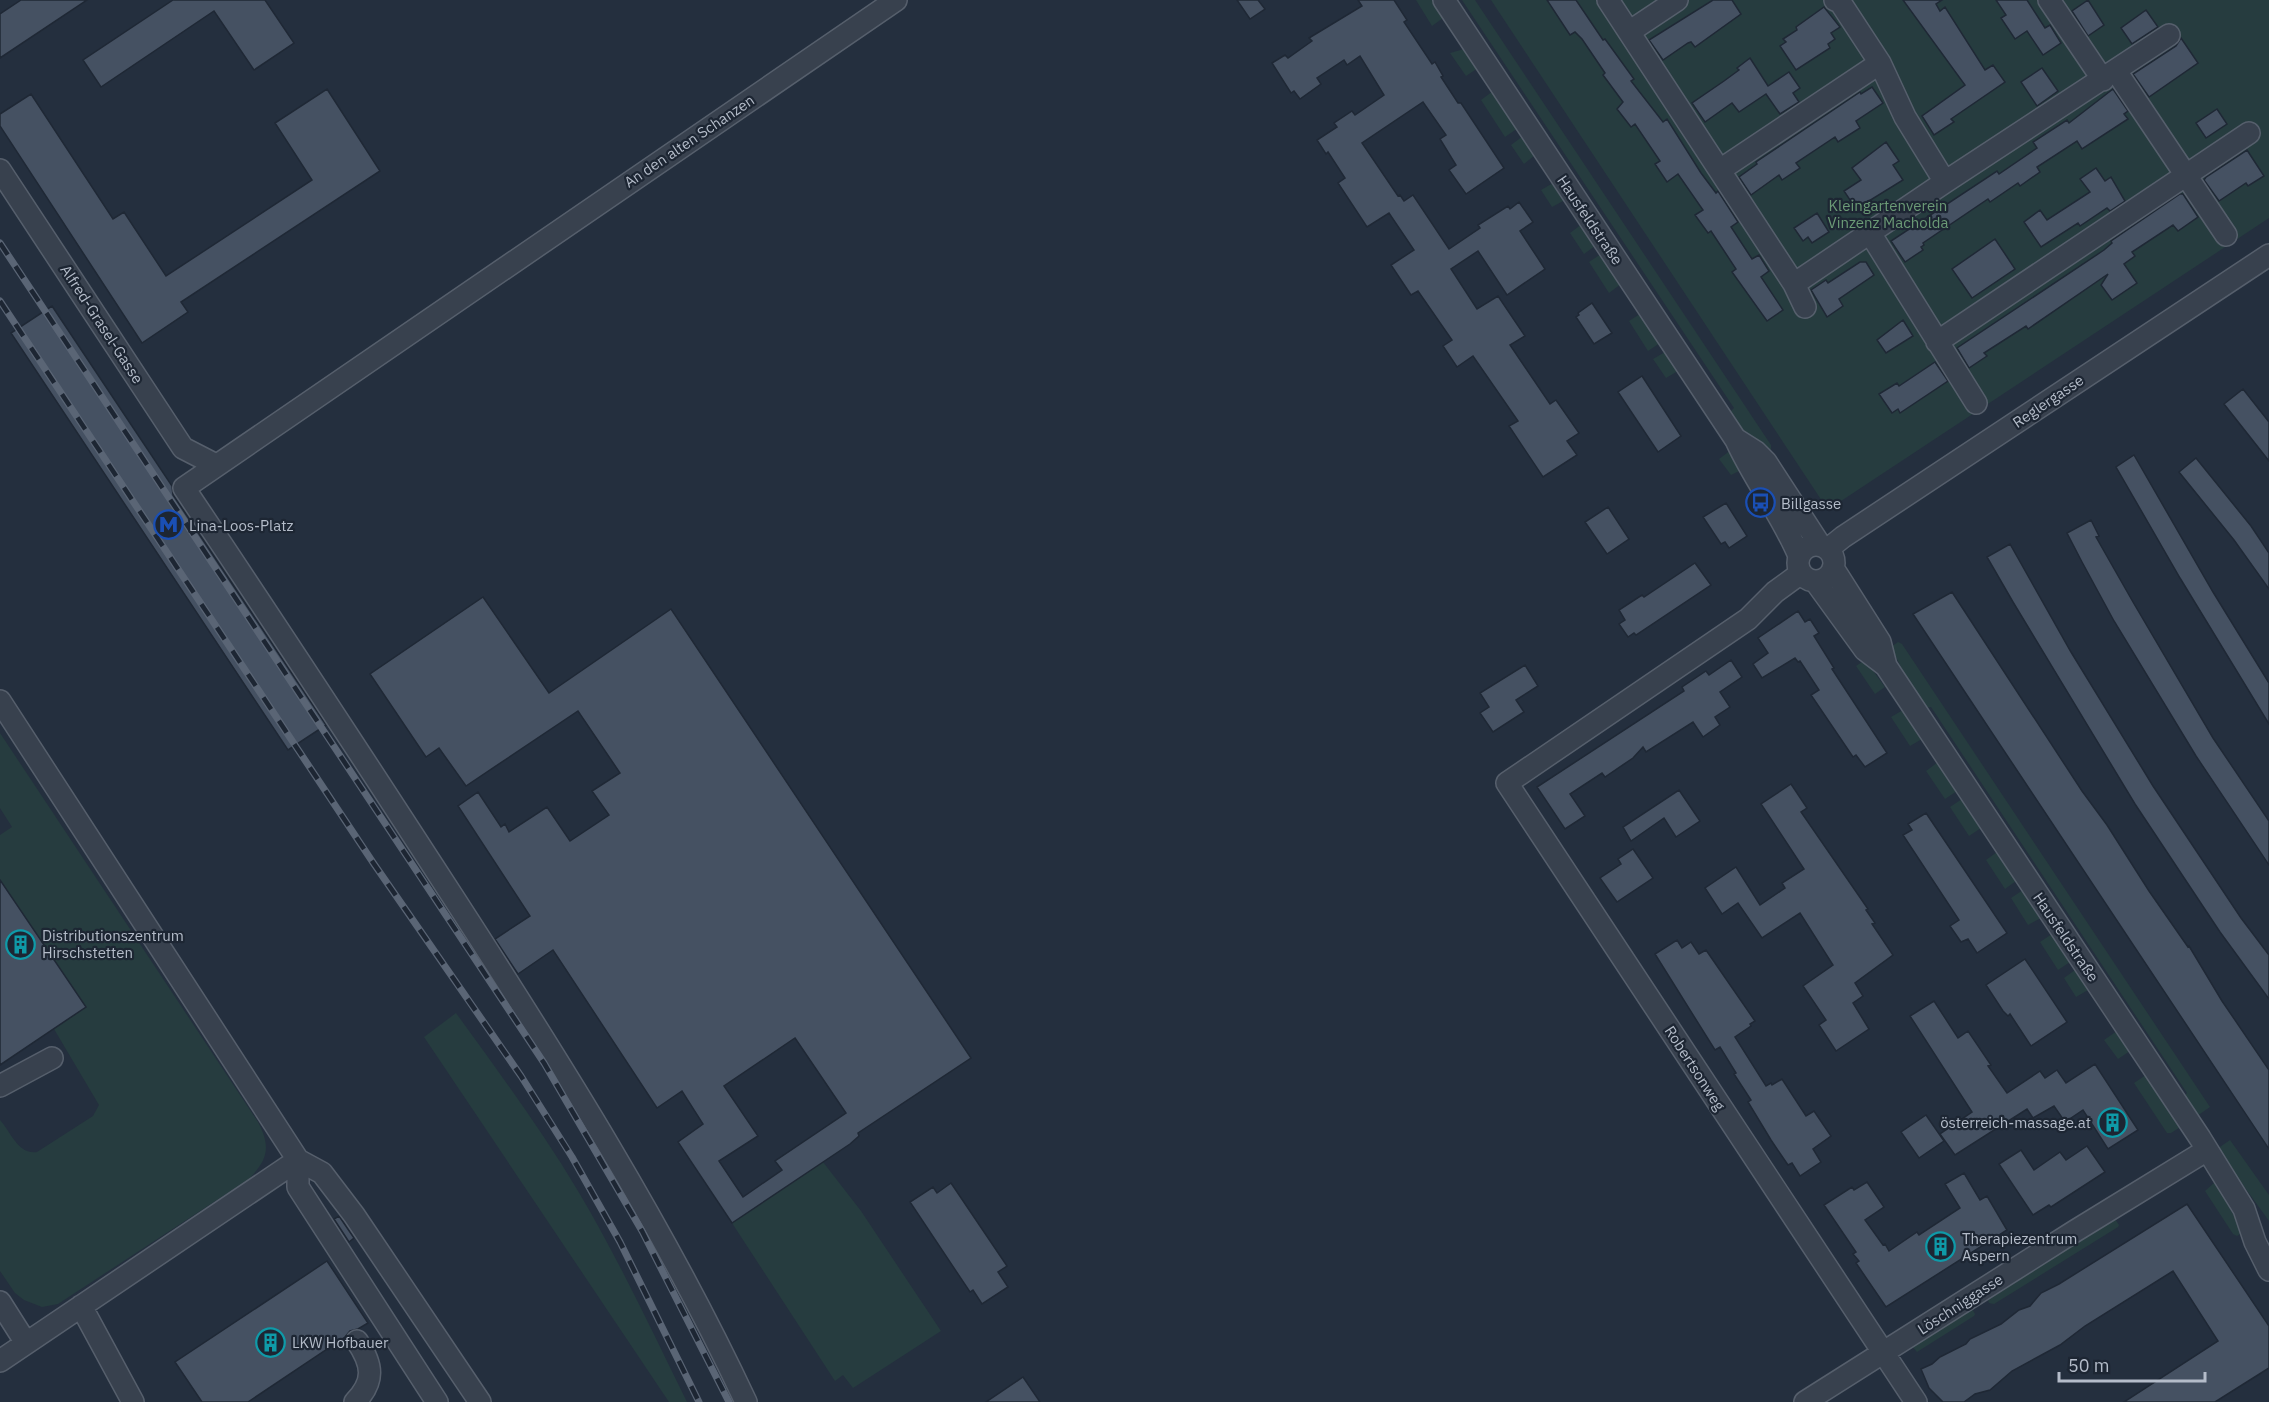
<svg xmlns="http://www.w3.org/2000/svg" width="2269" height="1402" viewBox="0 0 2269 1402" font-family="'IBM Plex Sans',sans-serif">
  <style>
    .green { fill: #263c3f }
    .building { fill: #455162; stroke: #1f2835; stroke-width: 1.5; fill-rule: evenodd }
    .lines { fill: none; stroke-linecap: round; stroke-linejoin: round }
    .minor-casing { stroke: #565f6c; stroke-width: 24 }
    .minor { stroke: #38414e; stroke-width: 21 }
    .rail-casing { stroke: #5a6575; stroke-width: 7 }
    .rail { stroke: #1d2633; stroke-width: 4.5; stroke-dasharray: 14; stroke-linecap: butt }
    .labels { text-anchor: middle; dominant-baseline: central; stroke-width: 4.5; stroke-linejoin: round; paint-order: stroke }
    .street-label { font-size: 15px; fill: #b4bcc9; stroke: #1d2633 }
    .park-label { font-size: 15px; fill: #6b9a76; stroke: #1d2633 }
    .poi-label { font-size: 15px; fill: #b4bcc9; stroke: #1d2633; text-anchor: start }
  </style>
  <rect width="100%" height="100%" fill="#242f3e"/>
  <path class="green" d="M1416,0H1432L1443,18L1432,26Z
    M1462,0H1475L1771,445V451L1767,452L1748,436L1735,422L1730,412L1734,408Z
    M1491,0H2269V218L1838,503L1822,501Z
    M1464,49L1478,68L1466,76L1450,53Z
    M1493,91L1518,128L1505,137L1481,100Z
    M1523,136L1535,155L1524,164L1511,145Z
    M1553,183L1565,200L1552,207L1541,190Z
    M1582,224L1595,246L1584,254L1570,233Z
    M1601,254L1621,284L1609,293L1589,262Z
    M1640,314L1660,343L1648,351L1629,321Z
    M1665,352L1678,371L1666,378L1653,359Z
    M1731,450L1743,469L1731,475L1719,459Z
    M1898,642L1902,644L2210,1107L2197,1116L2184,1097L2187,1093L1931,707L1926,708L1907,679L1891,647Z
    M1865,660L1885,687L1875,694L1856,666Z
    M1903,710L1922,739L1910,746L1891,717Z
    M0,733L258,1122C271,1147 268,1159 249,1179L58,1304L42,1307L24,1300L15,1293L0,1271V1120C11,1132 18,1155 37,1152L93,1116L99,1105L54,1029L86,1007L0,880V835L12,827L0,808Z
    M1938,762L1957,791L1945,799L1926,771Z
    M1962,799L1981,828L1969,836L1950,807Z
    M1997,852L2016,881L2005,889L1986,860Z
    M2023,890L2041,918L2028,925L2011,898Z
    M2052,934L2070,962L2058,970L2040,942Z
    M2075,970L2088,990L2076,997L2064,978Z
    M456,1013C498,1071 541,1129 578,1191C618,1258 652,1331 687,1402H669L424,1037Z
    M2117,1031L2130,1051L2118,1059L2104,1040Z
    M2146,1075L2177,1123L2179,1128L2171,1133H2167L2134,1083Z
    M2230,1140L2269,1195V1221L2217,1149Z
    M823,1162L861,1211L941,1331L853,1388L843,1375L835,1381L732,1223Z
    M2215,1182L2243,1232L2237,1236L2233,1234L2205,1191Z
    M2115,1219L2119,1225L2118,1227L1994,1304L1989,1303L1988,1300Z
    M1972,1309L1975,1314L1974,1316L1917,1352L1912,1346Z"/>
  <path class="building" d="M21,0H87L0,58V14Z
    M173,0H265L294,43L254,70L214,11L101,87L83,60Z
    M1237,0H1258L1265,9L1250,19Z
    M1358,0H1394L1407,20L1404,22L1432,64L1435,62L1443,76L1441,77L1458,103H1461L1504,168L1466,194L1449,170L1456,165L1440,139L1446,135L1423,102L1362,143L1398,196L1400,195L1404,201L1413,195L1449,249L1480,228L1478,225L1508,206L1510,209L1519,202L1533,222L1520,231L1545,269L1507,295L1478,251L1451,269L1477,309L1498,296L1525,336L1510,345L1550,404L1556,400L1579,433L1567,441L1577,455L1543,477L1509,426L1518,421L1473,356L1457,367L1443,346L1452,340L1418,291L1411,295L1391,265L1414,250L1389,213L1367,227L1338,183L1345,178L1328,152L1326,154L1317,140L1337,127L1334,123L1352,111L1355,115L1384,95L1360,56L1347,65L1344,60L1317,78L1321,84L1300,99L1294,91L1291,93L1272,63L1285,55L1288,58L1312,41L1309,38L1362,6Z
    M1547,0H1576L1603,40L1605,39L1634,79L1631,81L1663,122L1667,119L1701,173L1716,193L1718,191L1738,222L1731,227L1752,259L1759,255L1769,271L1761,277L1783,310L1767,321L1732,272L1736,269L1711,231L1708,233L1695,215L1703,210L1678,174L1667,182L1655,164L1660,161L1635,124L1631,127L1617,109L1623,102L1603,75L1605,73L1582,39L1575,32L1570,35Z
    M1713,0H1732L1741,14L1695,47L1691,42L1688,43L1663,60L1649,40Z
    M1903,0H1942L1936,4L1940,11L1945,7L1985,70L1993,65L2005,82L1951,119L1954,122L1934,135L1922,116L1965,85Z
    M1996,0H2027L2045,28L2050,25L2061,43L2043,55L2027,31L2015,39L2001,18L2006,15Z
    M2088,0L2104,25L2088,36L2072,11Z
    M1824,7L1840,27L1831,33L1835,39L1828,44L1830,48L1796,70L1780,46L1786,42L1783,39L1797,30L1796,27Z
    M2146,10L2158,27L2132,44L2121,28Z
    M2181,38L2198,63L2149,97L2133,74L2176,46Z
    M1750,58L1768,86L1789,72L1800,88L1793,93L1799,102L1780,114L1766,94L1739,112L1732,103L1705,122L1692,103L1724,81L1739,70L1737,68Z
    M2042,68L2058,91L2037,106L2021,82Z
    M1872,87L1883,103L1856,121L1860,128L1838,142L1835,137L1796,163L1800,168L1782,180L1779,175L1751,195L1739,177L1757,164L1756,162L1860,92L1861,94Z
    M327,89L380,171L181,302L188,312L142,343L0,126V114L31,94L113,219L124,212L166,276L312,180L275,123Z
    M2113,89L2128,111L2124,114L2128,119L2082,149L2077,141L2037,167L2040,172L2020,186L2018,183L1990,202L1988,199L1923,243L1924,245L1921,247L1923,250L1905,262L1891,241L1997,171L1999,174L2037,148L2033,142L2067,120L2069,123Z
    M2217,109L2227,124L2206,138L2196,123Z
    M1886,142L1899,161L1893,165L1903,180L1856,209L1844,191L1861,180L1852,168Z
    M2247,150L2264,176L2248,186L2246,183L2219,201L2204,180L2206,177Z
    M2096,168L2105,181L2111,177L2125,201L2110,211L2107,208L2080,226L2078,223L2041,247L2024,222L2040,210L2047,220L2090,192L2080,179Z
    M2180,194H2183L2198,217L2178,231L2173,225L2132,252L2135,256L2124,264L2137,283L2112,300L2101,285L2108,274L2028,329L2026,326L1984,353L1987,356L1969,368L1957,348L2104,250L2112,243L2111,241Z
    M1817,213L1829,232L1812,243L1808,237L1803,241L1794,228Z
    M1995,239L2015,269L1972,298L1952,269Z
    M1860,262H1866L1874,275L1839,299L1843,306L1827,317L1811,290L1826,280L1828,283Z
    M1592,303L1612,333L1594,344L1576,317L1579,315L1578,313Z
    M52,306L172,486L173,495L326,725L288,750L11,333Z
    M1903,320L1913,336L1886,353L1877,340Z
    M1935,362L1948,381L1900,413L1898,409L1892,413L1879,394L1897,383L1899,386Z
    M1642,376L1681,436L1658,452L1618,392Z
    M2243,389L2269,422V461L2224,404Z
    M2134,455L2213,592L2269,683V724L2180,578L2116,467Z
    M2196,458L2251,526L2269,553V589L2234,540L2179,472Z
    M1726,503L1747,536L1729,548L1725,542L1721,544L1703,517Z
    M1608,507L1629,539L1607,554L1585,522Z
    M2091,520L2099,536L2096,537L2133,602L2213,738L2269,821V865L2196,756L2114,621L2082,562L2067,533Z
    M2010,544L2071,652L2153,786L2241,918L2269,955V999L2220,932L2135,804L2013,602L1987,557Z
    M1695,563L1711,585L1636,635L1634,633L1628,637L1619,624L1625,620L1619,610L1642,595L1644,597Z
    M1952,592L2082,791L2107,825L2149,891L2188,947L2189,946L2222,1001L2269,1070V1149L1913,614Z
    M483,597L549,693L671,609L971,1058L858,1133L859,1136L850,1144L732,1223L678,1142L703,1124L682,1091L657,1108L553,950L518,974L495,939L530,916L458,806L478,792L501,827L505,824L509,832L547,807L570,841L609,815L592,791L620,773L578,711L466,786L439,748L426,757L370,674ZM795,1038L846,1113L775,1161L782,1170L743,1197L719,1161L758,1136L724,1086Z
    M1798,611L1805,622L1810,619L1819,633L1814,636L1834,668L1832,669L1887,753L1865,767L1856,755L1853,757L1811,695L1819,690L1800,661L1798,662L1795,658L1762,678L1753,664L1768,653L1758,638Z
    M1731,660L1742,677L1720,692L1730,707L1715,717L1720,725L1703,737L1693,722L1646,752L1643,747L1633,758L1605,777L1602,773L1570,794L1585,816L1565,829L1537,787L1684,691L1682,687L1706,671L1709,675Z
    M1525,665L1538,686L1516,700L1524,712L1493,732L1480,713L1489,707L1480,693Z
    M1791,784L1807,808L1801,812L1868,909L1866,910L1875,923L1872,924L1893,955L1855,983L1863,996L1853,1003L1869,1029L1836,1051L1819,1025L1826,1020L1803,986L1833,965L1800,913L1762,938L1738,903L1722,914L1705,888L1736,867L1760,905L1785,888L1782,883L1804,869L1761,804Z
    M1679,790L1700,821L1676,837L1664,818L1631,841L1623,827Z
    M1926,813L2007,933L1977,953L1968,939L1961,942L1950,926L1959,920L1903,835L1912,830L1908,824Z
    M1633,849L1653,878L1617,902L1600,878L1621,864L1618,859Z
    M0,880L86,1007L0,1065Z
    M1677,940L1682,948L1691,942L1699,954L1706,950L1755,1021L1750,1024L1751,1026L1735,1037L1766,1086L1771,1083L1772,1085L1782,1079L1806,1116L1814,1111L1831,1136L1813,1149L1821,1162L1800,1176L1792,1163L1788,1165L1771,1140L1748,1102L1751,1100L1734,1074L1736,1073L1720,1047L1715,1050L1655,954Z
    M2025,959L2067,1022L2031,1046L2010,1014L2008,1016L2003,1011L1986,985Z
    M1934,1001L1958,1038L1968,1031L1991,1065L1988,1066L2007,1093L2040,1071L2045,1078L2057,1070L2066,1083L2095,1064L2138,1130L2108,1149L2083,1110L2065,1122L2054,1106L2033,1118L2027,1109L1955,1155L1940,1134L1972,1112L1910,1016Z
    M1926,1115L1944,1141L1919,1158L1901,1132Z
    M2087,1146L2105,1172L2051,1207L2049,1205L2033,1215L1999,1164L2021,1150L2034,1170L2060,1152L2066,1160Z
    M1964,1173L1980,1200L1987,1196L2007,1230L1886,1307L1856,1263L1859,1261L1853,1254L1856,1252L1824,1205L1852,1187L1854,1190L1867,1182L1884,1207L1865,1220L1883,1245L1885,1244L1889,1251L1917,1232L1919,1235L1960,1208L1945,1184Z
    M951,1183L1007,1266L998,1272L1008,1287L982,1304L973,1290L970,1292L910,1202L933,1187L937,1193Z
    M2187,1204L2269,1326V1368L2215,1402H2124L2218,1341L2173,1271L2085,1326L2060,1345L2012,1371L1990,1390L1975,1394L1964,1402H1943L1929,1388L1921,1369L1932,1364L1940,1357L1966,1344L1970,1339L2001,1324L2019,1310L2030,1306L2041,1293L2059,1284Z
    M339,1216L354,1238L349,1242L334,1219Z
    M327,1261L368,1323L358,1329L350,1331L345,1337L248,1402H202L175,1362Z
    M1023,1377L1040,1402H986Z"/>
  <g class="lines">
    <defs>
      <path id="minor" d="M1444,0L1736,440C1754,480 1782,515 1799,556
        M1608,0L1794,284L1805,307
        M1835,0L1840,2L1880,63L1905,117L1945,182
        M2049,0L2103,80
        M1629,32L1677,0
        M2116,71L2226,235
        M0,170L183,448L216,465
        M1720,170L1880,63
        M1870,233L1976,403
        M1794,284L1945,182L2169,35
        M1937,342L2249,133
        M1737,440L1756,452L1766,462L1820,545
        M1798 563a18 18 0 1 1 36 0a18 18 0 1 1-36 0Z
        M1828,549L1843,537L2269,255
        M1833,568L1880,642L1886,666
        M1801,573L1775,592L1748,619L1507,783L1916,1402
        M1815,581L1865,650L1886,666L2200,1138L2244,1209L2255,1242L2269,1270
        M0,701L298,1160L322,1173L354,1215L480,1402
        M0,1086L52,1058
        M298,1160V1187L437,1402
        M0,1302L26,1343
        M81,1306L133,1402
        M0,1361L298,1160
        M355,1402C375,1381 373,1365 357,1341
        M746,1402C664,1227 561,1064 457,903C367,764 276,625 184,488L896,0
        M1805,1402L2075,1231L2207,1150"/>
    </defs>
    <use href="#minor" class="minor-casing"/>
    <use href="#minor" class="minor"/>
    <defs>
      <path id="rail" d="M0,243L544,1063L642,1231L729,1402
        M0,301L374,864L521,1076L572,1157L620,1242L699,1402"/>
    </defs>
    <use href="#rail" class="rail-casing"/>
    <use href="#rail" class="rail"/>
  </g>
  <defs>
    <symbol id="bus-ring" viewBox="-11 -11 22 22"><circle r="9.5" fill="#1d2633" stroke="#1a4fb4" stroke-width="1.5"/><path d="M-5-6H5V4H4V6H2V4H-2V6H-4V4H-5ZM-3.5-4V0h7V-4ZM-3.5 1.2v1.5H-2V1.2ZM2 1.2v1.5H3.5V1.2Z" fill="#1a4fb4"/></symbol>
    <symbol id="metro-ring" viewBox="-11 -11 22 22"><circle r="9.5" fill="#1d2633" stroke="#1a4fb4" stroke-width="1.5"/><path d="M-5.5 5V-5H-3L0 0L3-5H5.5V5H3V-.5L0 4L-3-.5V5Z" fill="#1a4fb4"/></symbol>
    <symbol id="building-ring" viewBox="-11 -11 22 22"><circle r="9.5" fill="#1d2633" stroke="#0f9aa8" stroke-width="1.5"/><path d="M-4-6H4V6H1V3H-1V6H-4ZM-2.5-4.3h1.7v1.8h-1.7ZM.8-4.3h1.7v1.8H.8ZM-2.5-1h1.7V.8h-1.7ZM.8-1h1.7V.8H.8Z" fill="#0f9aa8"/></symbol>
  </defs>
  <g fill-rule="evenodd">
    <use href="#bus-ring" x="1744" y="486" width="33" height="33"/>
    <use href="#metro-ring" x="152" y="508" width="33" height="33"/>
    <use href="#building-ring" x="4" y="928" width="33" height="33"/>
    <use href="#building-ring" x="2096" y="1106" width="33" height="33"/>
    <use href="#building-ring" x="1924" y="1230" width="33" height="33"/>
    <use href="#building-ring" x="254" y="1326" width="33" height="33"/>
  </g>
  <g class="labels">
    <g class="street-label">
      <text transform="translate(689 141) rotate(-34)">An den alten Schanzen</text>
      <text transform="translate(1590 220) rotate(56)">Hausfeldstraße</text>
      <text transform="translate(102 324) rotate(57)">Alfred-Grasel-Gasse</text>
      <text transform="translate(2048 401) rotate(-34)">Reglergasse</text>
      <text transform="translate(2066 937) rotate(56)">Hausfeldstraße</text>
      <text transform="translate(1695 1068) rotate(57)">Robertsonweg</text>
      <text transform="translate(1960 1304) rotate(-33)">Löschniggasse</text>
    </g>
    <g class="park-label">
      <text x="1888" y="205">Kleingartenverein<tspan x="1888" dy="17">Vinzenz Macholda</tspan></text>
    </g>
    <g class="poi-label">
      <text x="1781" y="503">Billgasse</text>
      <text x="189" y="525">Lina-Loos-Platz</text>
      <text x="42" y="935">Distributionszentrum<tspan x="42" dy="17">Hirschstetten</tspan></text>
      <text x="2091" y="1122" text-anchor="end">österreich-massage.at</text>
      <text x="1962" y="1238">Therapiezentrum<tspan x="1962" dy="17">Aspern</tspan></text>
      <text x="292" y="1342">LKW Hofbauer</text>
    </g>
  </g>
  <path d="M2059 1372v9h146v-9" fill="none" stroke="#b4bcc9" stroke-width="3"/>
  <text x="2068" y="1372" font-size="18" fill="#b4bcc9" stroke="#1d2633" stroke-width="4.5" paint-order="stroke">50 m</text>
</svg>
